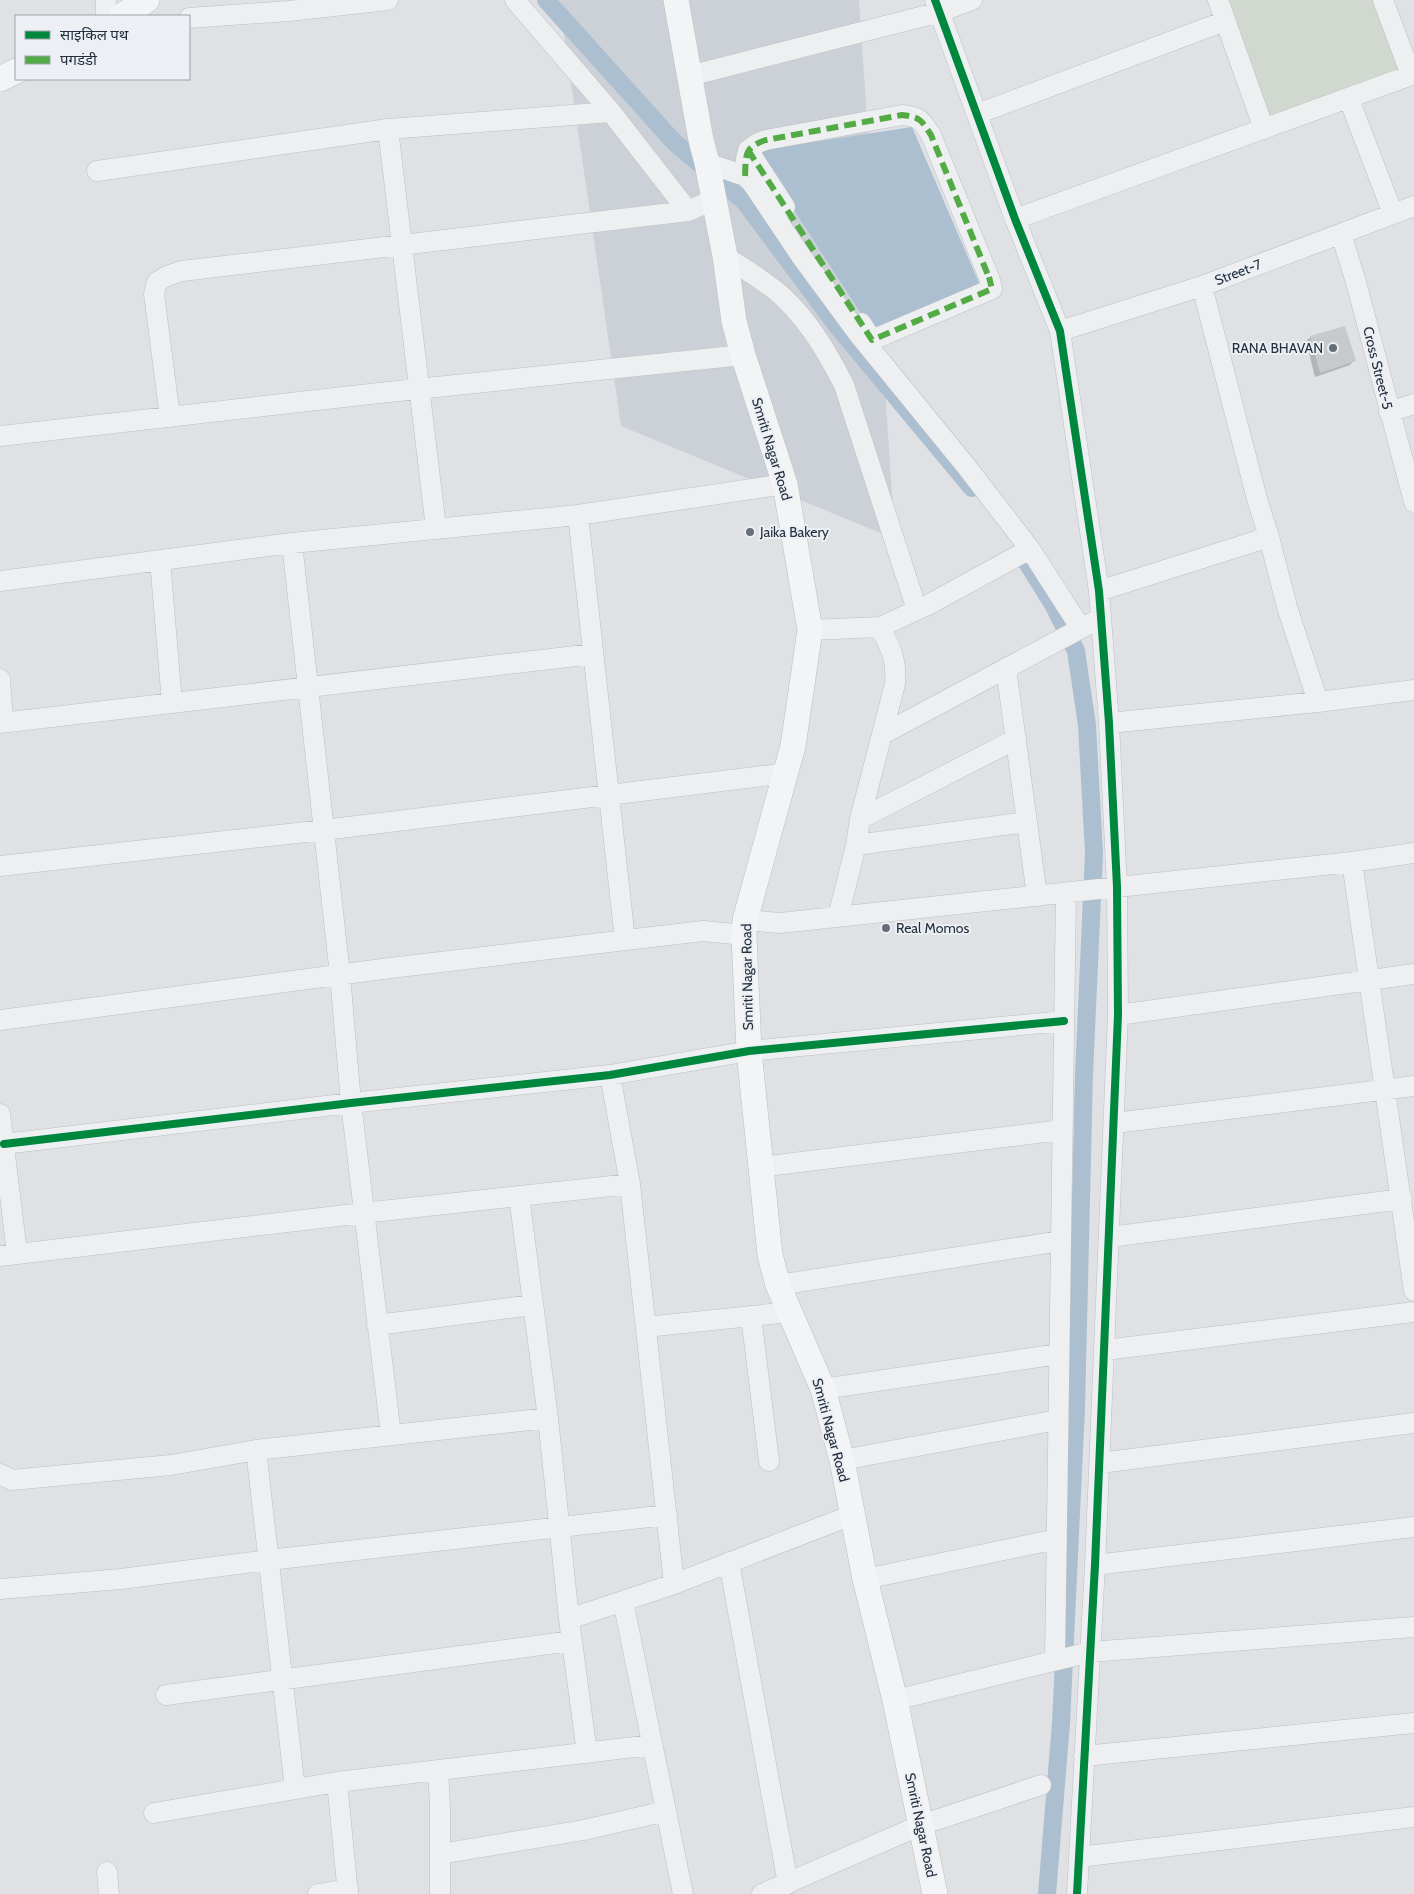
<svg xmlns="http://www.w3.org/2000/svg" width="1414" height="1894" viewBox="0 0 1414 1894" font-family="Cabin,'Noto Sans Devanagari',sans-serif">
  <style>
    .built { fill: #ccd1d8 }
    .green { fill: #d0d8cf }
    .water { fill: #abbfd1 }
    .shadow { fill: #0003 }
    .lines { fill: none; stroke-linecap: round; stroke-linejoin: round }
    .canal { stroke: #abbfd1; stroke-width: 18 }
    .building { fill: #c7c9cc }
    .minor-casing { stroke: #bdbfc2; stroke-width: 21 }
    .major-casing { stroke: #bbbec2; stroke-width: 26 }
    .minor { stroke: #eeeff1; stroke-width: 20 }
    .major { stroke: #f3f4f5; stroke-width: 25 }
    .quiet { stroke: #53ab46; stroke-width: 6; stroke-dasharray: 12 6; stroke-linecap: butt }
    .cycleway-casing { stroke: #ecf0f5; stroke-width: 11 }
    .cycleway { stroke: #00873e; stroke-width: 8 }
    .poi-dot { fill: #666e78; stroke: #ecf0f5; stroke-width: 2 }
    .labels { text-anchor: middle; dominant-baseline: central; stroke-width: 4; stroke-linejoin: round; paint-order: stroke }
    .street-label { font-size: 14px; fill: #25303e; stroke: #ecf0f5 }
    .poi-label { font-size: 14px; fill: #25303e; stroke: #ecf0f5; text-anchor: start }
  </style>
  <rect width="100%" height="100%" fill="#dfe1e4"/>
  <path class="built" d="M559,0H859L895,539L621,426Z"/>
  <path class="green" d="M1218,0H1383L1411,75L1264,129Z"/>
  <path class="water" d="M912,127L980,285L873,332L762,161L760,156L762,151L768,149Z"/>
  <path class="shadow" d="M1311,337L1354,360L1350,365L1315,377L1306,341Z"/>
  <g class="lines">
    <path class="canal" d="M546,0L674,142L744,201L838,327L972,488
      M1026,561L1054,606L1076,651L1087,725L1094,853L1084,1074L1076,1408L1061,1723L1047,1894"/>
  </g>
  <path class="building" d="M1345,326L1356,361L1320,373L1310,336Z"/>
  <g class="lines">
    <defs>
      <path id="minor" d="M515,0L611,112L688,211
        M935,0L1015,219L1060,331L1099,591L1109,723L1117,887L1118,1015L1095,1565L1077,1894
        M1218,0L1264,129
        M1383,0L1411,75
        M106,16V0
        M189,18L289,11L388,0
        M689,76L940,12L972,0
        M1349,99L1393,214
        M977,114L1225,21
        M388,129L436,528
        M748,150L785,207
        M707,163L745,176L752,183L801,256L860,336L966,466L1030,549L1080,627
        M97,171L388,129L611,112
        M745,176C746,155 744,147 766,140L902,115C921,117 921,120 931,135L990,280
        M1015,219L1414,74
        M1341,234L1356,282L1414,502
        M725,256C742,268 771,284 785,299C811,324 828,354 844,385L917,610
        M1202,286L1257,499L1269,537L1287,607L1318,702
        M861,323L872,340L992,289L989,277
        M1060,331L1202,286L1414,206
        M1389,412L1414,404
        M170,417L154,294L157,282L167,276L182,271L688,211L713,200
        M0,436L379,393L743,355
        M578,515L625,940
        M292,543L340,975L351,1103L391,1435
        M160,560L172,703
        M0,581L292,543L578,515L785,484
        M1099,591L1269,537
        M810,630L880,627L928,605L1030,549
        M1006,668L1037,896
        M0,679L3,722
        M0,723L593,654
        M1109,723L1318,702L1414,690
        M883,734L1093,622
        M860,819L1016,739
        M856,845L1027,822
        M1352,862L1414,1291
        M0,866L324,830L787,773
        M838,917L856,845L860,819L895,684C897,660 891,648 880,627
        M745,920L780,923L1352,862L1414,853
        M1118,1015L1414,974
        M0,1020L390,968L703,931L744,935
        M610,1075L630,1184L674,1584
        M0,1114L17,1253
        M1115,1123L1414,1086
        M4,1144L351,1103L610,1075L749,1051L1064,1021
        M760,1167L1062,1130
        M519,1196L548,1418L569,1619L587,1753
        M1110,1237L1402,1199
        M0,1256L363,1213L630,1184
        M778,1285L1061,1241
        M751,1316L769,1461
        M377,1325L533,1305
        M646,1327L790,1312
        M1105,1350L1414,1312
        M823,1389L1059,1354
        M256,1450L295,1789
        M842,1460L1058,1420
        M1100,1463L1414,1423
        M0,1474L12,1480L171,1465L256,1450L548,1418
        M729,1562L788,1884
        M1095,1565L1414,1527
        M865,1579L1057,1539
        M0,1589L121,1579L269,1560L667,1515
        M623,1601L683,1894
        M569,1619L674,1584L852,1515
        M1055,1661L1066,893
        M166,1695L572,1641
        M895,1700L1090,1652L1414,1627
        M1084,1756L1414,1723
        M438,1770L440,1806V1894
        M337,1782L348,1894
        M154,1813L337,1782L652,1745
        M440,1854L584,1830L666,1811
        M1079,1857L1414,1817
        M107,1872L109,1894
        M318,1894L348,1889
        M762,1894L921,1825L1041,1785"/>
      <path id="major" d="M676,0L701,140L707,163L725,256L734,321L743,355L785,484L810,630L793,746L745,920L744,935L749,1051L770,1255L778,1285L823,1389L842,1460L865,1579L895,1700L935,1894
        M121,16L147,0
        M0,79L16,71"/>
    </defs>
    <use href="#minor" class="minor-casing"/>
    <use href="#major" class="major-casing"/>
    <use href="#minor" class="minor"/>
    <use href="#major" class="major"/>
    <path class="quiet" d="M748,150L872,340L992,289L989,277
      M745,176C746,155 744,147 766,140L902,115C921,117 921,120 931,135L990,280"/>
    <defs>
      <path id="cycleway" d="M935,0L1015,219L1060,331L1099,591L1109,723L1117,887L1118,1015L1095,1565L1077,1894
        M4,1144L351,1103L610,1075L749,1051L1064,1021"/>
    </defs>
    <use href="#cycleway" class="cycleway-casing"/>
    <use href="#cycleway" class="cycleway"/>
  </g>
  <g class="poi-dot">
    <circle cx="1333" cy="348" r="5"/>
    <circle cx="750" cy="532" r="5"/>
    <circle cx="886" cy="928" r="5"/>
  </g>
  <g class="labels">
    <g class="street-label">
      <text transform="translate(1238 272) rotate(-21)">Street-7</text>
      <text transform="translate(1378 368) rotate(76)">Cross Street-5</text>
      <text transform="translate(772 449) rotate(73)">Smriti Nagar Road</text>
      <text transform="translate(747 977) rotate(-91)">Smriti Nagar Road</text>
      <text transform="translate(831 1430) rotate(75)">Smriti Nagar Road</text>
      <text transform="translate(921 1825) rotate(78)">Smriti Nagar Road</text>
    </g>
    <g class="poi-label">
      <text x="1323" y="348" text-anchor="end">RANA BHAVAN</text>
      <text x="760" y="532">Jaika Bakery</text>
      <text x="896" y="928">Real Momos</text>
    </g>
  </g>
  <rect x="15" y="15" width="175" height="65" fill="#ecf0f5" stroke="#9ca3ac"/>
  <rect x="25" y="31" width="25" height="8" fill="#00873e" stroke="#9ca3ac"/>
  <text x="60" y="40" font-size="15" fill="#25303e">साइकिल पथ</text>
  <rect x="25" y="56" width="25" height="8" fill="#53ab46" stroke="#9ca3ac"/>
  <text x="60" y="65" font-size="15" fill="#25303e">पगडंडी</text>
</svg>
